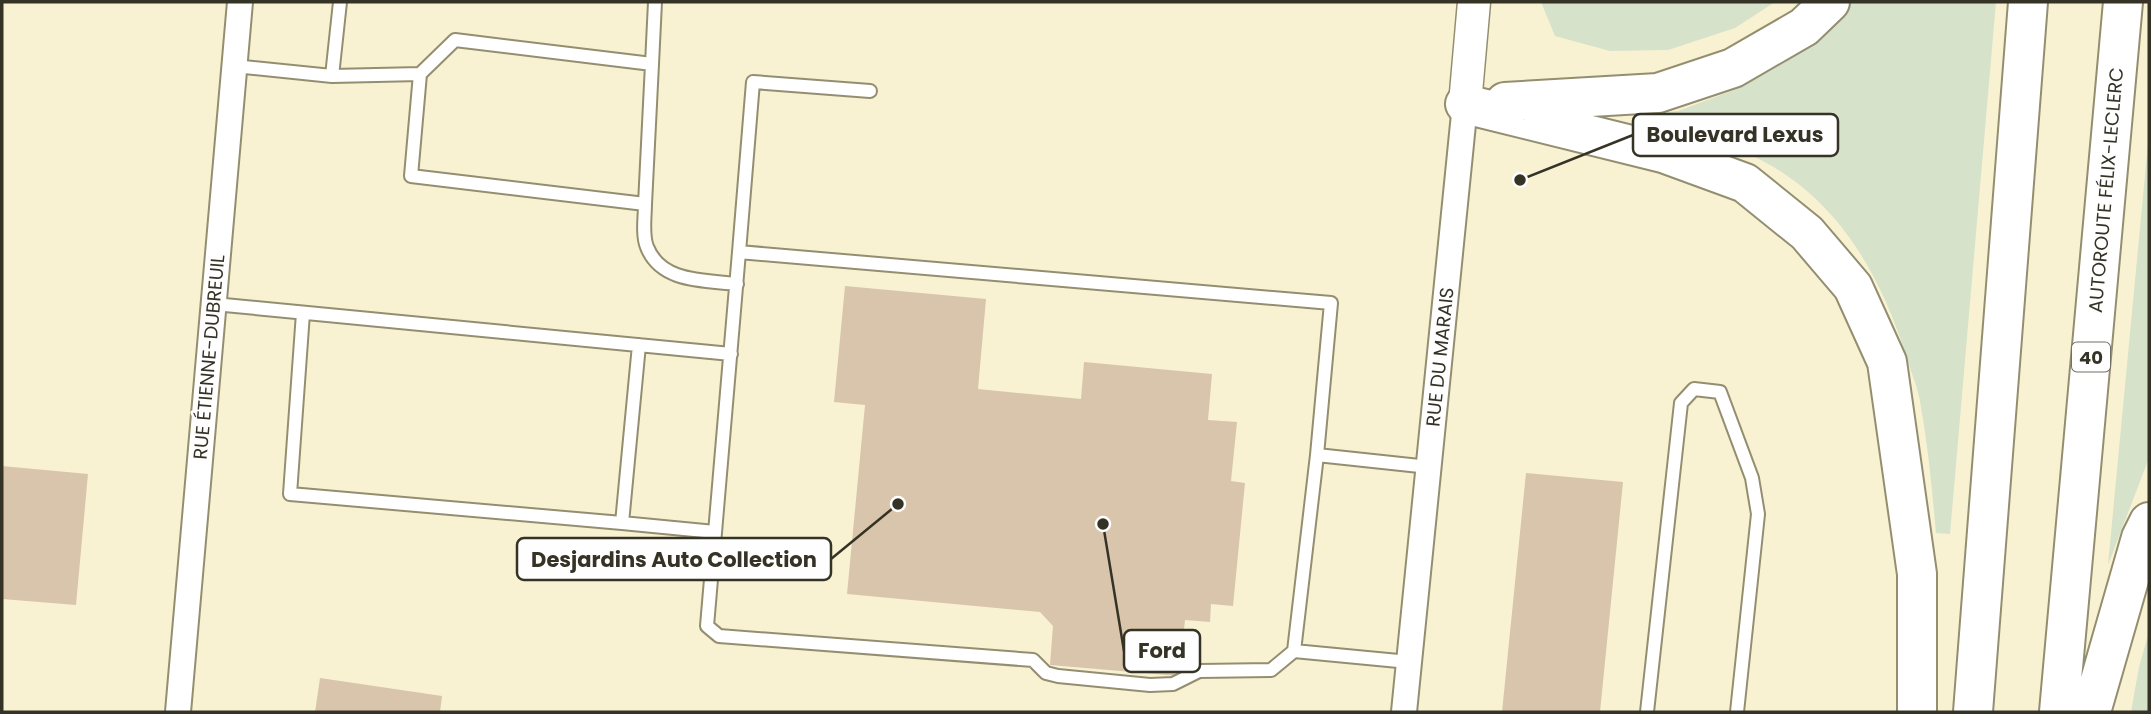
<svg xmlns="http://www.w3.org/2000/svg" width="2151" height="714" viewBox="0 0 2151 714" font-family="Poppins,sans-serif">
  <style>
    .green { fill: #d6e2ca }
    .building { fill: #d9c5ab }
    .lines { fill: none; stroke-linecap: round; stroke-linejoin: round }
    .service-casing { stroke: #948e71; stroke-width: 16 }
    .minor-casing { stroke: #948e71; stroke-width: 28 }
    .tertiary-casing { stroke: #948e71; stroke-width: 35 }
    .motorway-casing { stroke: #948e71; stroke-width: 42 }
    .service { stroke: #fff; stroke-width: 12 }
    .minor { stroke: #fff; stroke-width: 24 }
    .tertiary { stroke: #fff; stroke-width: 32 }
    .motorway { stroke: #fff; stroke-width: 38 }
    .labels { text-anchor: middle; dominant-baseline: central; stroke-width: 5; stroke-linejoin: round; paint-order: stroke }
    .shield { fill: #fefefe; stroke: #717067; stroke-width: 2 }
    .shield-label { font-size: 18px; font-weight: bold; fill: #353326 }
    .street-label { font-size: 19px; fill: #353326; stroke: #fefefe }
    .leader { fill: none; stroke: #353326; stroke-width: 2.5 }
    .callout-dot { fill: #353326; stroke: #fefefe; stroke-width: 2.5 }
    .callout { fill: #fefefe; stroke: #353326; stroke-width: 2.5 }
    .callout-label { font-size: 21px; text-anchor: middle; font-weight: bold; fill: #353326 }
  </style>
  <rect width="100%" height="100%" fill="#f8f2d2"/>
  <path class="green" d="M1541,2H1775L1735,28L1668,50L1610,51L1555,36Z
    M1851,2H1996L1950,534L1936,533C1932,489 1928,445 1920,401C1917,385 1910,370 1906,355C1879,272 1837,197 1755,157C1718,139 1676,135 1636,130L1639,115L1678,111L1737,89L1806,48Z
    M2149,133V458L2108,565Z
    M2149,632V712H2131L2139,667Z"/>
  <path class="building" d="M845,286L986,299L978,389L1081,399L1084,362L1212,374L1208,420L1237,422L1231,481L1245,483L1233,606L1211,604L1210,622L1185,620L1179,676L1050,665L1053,626L1040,612L847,594L865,405L834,402Z
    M2,466L88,474L76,605L2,599Z
    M1526,473L1623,482L1600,712H1502Z
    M320,678L442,696L440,712H315Z"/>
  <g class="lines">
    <defs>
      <path id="service" d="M652,64L655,2
        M234,66L332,76L340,2
        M332,76L420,74L411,176L645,204L652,64L455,40L420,74
        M645,204C645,216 642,235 647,247C661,283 705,280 737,284
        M739,252L753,82L870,91
        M214,304L731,354
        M303,313L290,494L622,523
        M639,345L622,523L715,532
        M1294,651L1271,670L1199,671L1173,684L1150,685L1058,676L1046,673L1033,660L719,636L707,626L739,252L1331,303L1317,455
        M1409,662L1294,651L1317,455L1429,467
        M1647,712L1681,403L1694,389L1720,392L1752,478L1758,514L1737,712"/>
      <path id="minor" d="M178,712L240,2
        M1404,712L1465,104"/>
      <path id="tertiary" d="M1465,104L1474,2"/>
      <path id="motorway" d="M1505,102L1658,93L1733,68L1804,27L1830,2
        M1465,104L1663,153L1745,183L1807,233L1853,287L1887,362L1917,574V712
        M1973,712L2028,2
        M2059,712L2123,2
        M2091,712L2141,538L2149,522"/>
    </defs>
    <use href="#service" class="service-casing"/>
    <use href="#minor" class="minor-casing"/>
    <use href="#tertiary" class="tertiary-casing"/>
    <use href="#motorway" class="motorway-casing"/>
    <use href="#service" class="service"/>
    <use href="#minor" class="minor"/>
    <use href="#tertiary" class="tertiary"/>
    <use href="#motorway" class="motorway"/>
  </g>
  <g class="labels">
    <rect class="shield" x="2072" y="342.5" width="38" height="29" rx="5"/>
    <g class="shield-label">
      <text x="2091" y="357">40</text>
    </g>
    <g class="street-label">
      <text transform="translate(2106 190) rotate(-85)">AUTOROUTE FÉLIX-LECLERC</text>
      <text transform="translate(209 357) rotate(-85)">RUE ÉTIENNE-DUBREUIL</text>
      <text transform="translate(1440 357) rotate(-84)">RUE DU MARAIS</text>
    </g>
  </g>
  <path class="leader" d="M1520 180L1633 135M898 504L831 559M1103 524L1124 651"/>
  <g class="callout-dot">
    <circle cx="1520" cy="180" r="7"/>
    <circle cx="898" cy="504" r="7"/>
    <circle cx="1103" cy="524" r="7"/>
  </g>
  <g class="callout">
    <rect x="1633" y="114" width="205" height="42" rx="7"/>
    <rect x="517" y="538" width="314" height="42" rx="7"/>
    <rect x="1124" y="630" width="76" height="42" rx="7"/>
  </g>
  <g class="callout-label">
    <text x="1735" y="142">Boulevard Lexus</text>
    <text x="674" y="567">Desjardins Auto Collection</text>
    <text x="1162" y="658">Ford</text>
  </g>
  <rect width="2151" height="714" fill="none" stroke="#353326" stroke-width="7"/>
</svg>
